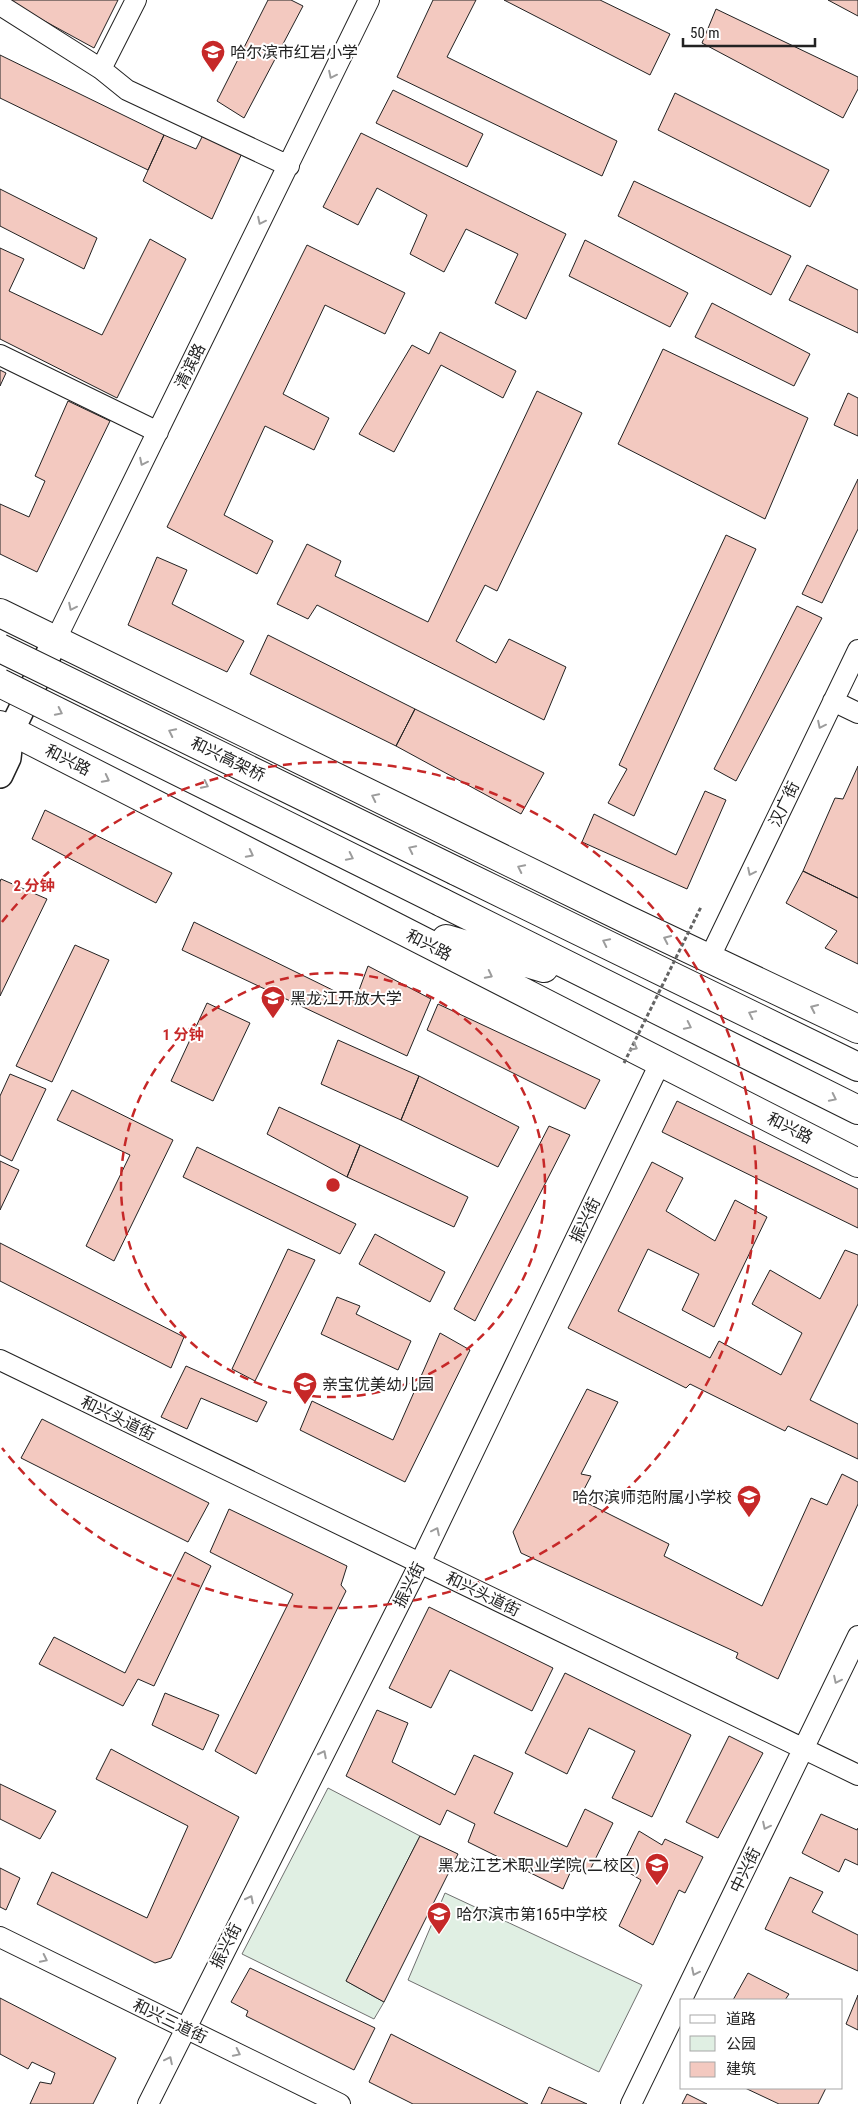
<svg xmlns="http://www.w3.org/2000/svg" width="858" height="2104" viewBox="0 0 858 2104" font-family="'Roboto Condensed','Noto Sans SC',sans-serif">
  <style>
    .green { fill: #e0efe3; stroke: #6f6f6f }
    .building { fill: #f3c9c0; stroke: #222 }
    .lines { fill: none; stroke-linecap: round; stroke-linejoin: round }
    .minor-casing { stroke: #222; stroke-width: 22 }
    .major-casing { stroke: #222; stroke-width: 28 }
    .highway-casing { stroke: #222; stroke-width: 30 }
    .minor { stroke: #fff; stroke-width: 20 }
    .major { stroke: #fff; stroke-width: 25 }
    .highway { stroke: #fff; stroke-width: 28 }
    .highway-bridge-casing { stroke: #222; stroke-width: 30; stroke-linecap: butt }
    .path-bridge { stroke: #646464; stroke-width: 3; stroke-dasharray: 4 2.5; stroke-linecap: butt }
    .highway-bridge { stroke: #fff; stroke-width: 28 }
    .oneway { stroke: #9c9c9c }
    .ring { fill: none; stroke: #c62828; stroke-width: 2.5; stroke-dasharray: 9 6 }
    .labels { text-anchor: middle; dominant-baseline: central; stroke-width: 4; stroke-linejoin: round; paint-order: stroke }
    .poi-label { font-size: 16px; fill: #222; stroke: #fff; text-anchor: start }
    .street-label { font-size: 16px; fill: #222; stroke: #fff }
    .centre { fill: #c62828; stroke: #fff; stroke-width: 2.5 }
    .ring-label { font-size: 15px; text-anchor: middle; font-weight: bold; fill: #c62828; stroke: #fff; stroke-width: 4; stroke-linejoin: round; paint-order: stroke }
  </style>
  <rect width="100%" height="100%" fill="#fff"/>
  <path class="green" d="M328,1788L420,1836L346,1981L384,2002L374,2019L242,1954Z
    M445,1893L642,1985L599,2072L408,1980Z"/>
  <path class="building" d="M6,0H118L94,48Z
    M268,0H291L303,6L244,118L217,101Z
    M433,0H476L447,57L617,141L602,176L397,77Z
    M504,0H600L670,34L650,75Z
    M828,0H858V16Z
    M716,9L858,77V89L843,118L702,43Z
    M0,55L164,135L148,170L0,98Z
    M393,90L483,134L467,167L376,123Z
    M675,93L829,170L810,207L658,130Z
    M204,133L243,151L212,219L143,181L164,135L196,149Z
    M361,133L566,234L526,319L495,303L518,254L466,229L444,272L410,254L427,215L377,188L358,225L323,207Z
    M634,181L791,256L771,295L618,216Z
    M0,189L97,238L84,269L0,226Z
    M150,239L186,259L117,398L0,339V248L24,259L9,291L102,335Z
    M585,240L688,293L670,327L569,276Z
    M307,245L405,293L385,334L325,305L283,394L329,418L314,450L265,426L224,515L273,541L257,574L167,527Z
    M807,265L858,290V333L789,300Z
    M712,303L810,354L794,386L695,337Z
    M440,332L516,371L503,398L441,365L394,452L359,434L412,345L429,354Z
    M663,349L808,418L765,519L618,444Z
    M0,370L6,373L0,386Z
    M537,391L582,413L497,591L485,585L456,641L496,663L509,639L566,667L544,720L317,605L308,619L277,604L307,544L341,561L335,576L428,622Z
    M848,393L858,398V436L834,425Z
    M68,401L110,421L37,572L0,554V504L29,517L45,481L35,476Z
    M858,479V529L822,603L802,594Z
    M726,535L756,549L634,816L608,803L627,769L619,765Z
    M157,557L187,570L172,604L244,641L227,672L128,625Z
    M797,606L822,618L736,781L714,769Z
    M268,635L415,709L396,746L250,674Z
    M415,709L544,773L521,814L396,746Z
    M858,766V898L803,871L835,798L843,799Z
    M705,791L726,800L687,889L582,842L594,814L676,855Z
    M45,810L172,873L156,903L32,839Z
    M803,871L858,898V964L825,948L837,931L786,903Z
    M1,879L47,899L0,996V882Z
    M194,922L355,1001L368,966L431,999L407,1056L182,950Z
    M75,945L109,960L52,1082L16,1066Z
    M207,1003L250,1023L213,1101L171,1081Z
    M438,1004L600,1080L585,1109L427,1030Z
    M338,1040L419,1076L401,1120L321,1084Z
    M10,1074L46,1089L12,1161L0,1155V1096Z
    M419,1076L519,1127L498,1167L401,1120Z
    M72,1090L173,1140L114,1261L86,1246L130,1155L57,1120Z
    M677,1101L858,1189V1228L662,1132Z
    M279,1107L360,1145L347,1177L267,1134Z
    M549,1126L570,1135L475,1321L454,1309Z
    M360,1145L468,1197L454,1227L347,1177Z
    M197,1147L356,1224L340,1254L183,1177Z
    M0,1161L19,1170L0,1210Z
    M652,1162L683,1178L666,1211L715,1241L735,1200L767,1217L714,1327L682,1310L699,1274L648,1249L618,1311L710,1358L719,1341L781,1375L802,1333L752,1304L770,1270L820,1299L845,1250L858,1255V1304L810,1400L858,1424V1459L788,1426L785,1431L690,1384L686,1388L568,1328Z
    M375,1234L445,1272L430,1302L359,1264Z
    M0,1243L184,1337L171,1368L0,1281Z
    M288,1249L315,1260L255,1381L232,1369Z
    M337,1297L360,1306L356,1314L411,1341L398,1370L321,1334Z
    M440,1333L470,1350L405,1482L300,1430L312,1401L393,1440Z
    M186,1366L267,1402L257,1422L201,1398L187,1429L161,1417Z
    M587,1389L618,1402L581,1474L591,1476L579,1499L669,1544L664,1556L762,1606L811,1498L827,1505L842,1474L858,1482V1504L778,1679L736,1658L738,1653L521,1553L513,1532Z
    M42,1419L209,1503L188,1542L21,1458Z
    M229,1509L347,1566L341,1585L346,1591L256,1774L215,1751L293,1594L210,1552Z
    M185,1552L211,1566L154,1686L138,1679L123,1706L39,1664L54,1637L125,1673Z
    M429,1607L553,1668L532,1711L450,1670L431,1708L389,1688Z
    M565,1673L691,1735L652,1817L612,1798L635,1751L589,1728L567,1774L525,1753Z
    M165,1693L219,1715L203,1750L152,1725Z
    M377,1710L408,1723L392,1762L455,1795L474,1755L513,1773L494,1813L567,1847L585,1809L613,1823L590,1870L574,1864L563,1889L468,1842L475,1824L447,1810L440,1825L346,1776Z
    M729,1736L763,1753L718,1838L686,1822Z
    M111,1749L239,1817L171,1958L155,1963L37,1904L52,1872L147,1918L188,1826L96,1779Z
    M0,1784L56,1811L40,1839L0,1819Z
    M821,1814L857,1830L858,1828V1865L845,1859L839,1872L802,1853Z
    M639,1831L662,1845L665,1839L703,1857L685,1893L679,1890L653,1945L619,1926L641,1880L621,1868Z
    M420,1836L458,1854L384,2002L346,1981Z
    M0,1868L20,1878L6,1910L0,1907Z
    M790,1877L823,1892L812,1912L858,1935V1971L765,1929Z
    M250,1968L375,2028L354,2070L246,2016L248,2011L231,2002Z
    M748,1973L789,1994L785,2000H733Z
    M858,1995V2030L846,2024Z
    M0,1998L116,2058L93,2104H30L40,2082L51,2084L55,2073L32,2062L28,2069L0,2054Z
    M391,2034L528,2104H413L369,2082Z
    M549,2087L587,2104H541Z
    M745,2088H826L818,2104H779Z
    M687,2094L707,2104H682Z"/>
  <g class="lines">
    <defs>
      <path id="minor" d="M0,5L101,69L127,90L289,166
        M101,69L136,0
        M0,355L158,432
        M55,641L369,0
        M833,701L858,713
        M709,959L858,650
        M0,1360L858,1775
        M0,1937L340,2104
        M148,2104L420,1563L661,1061
        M631,2104L858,1636"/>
      <path id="major" d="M0,741L11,731L55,641
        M0,775L8,758L11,731"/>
      <path id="highway" d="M0,613L628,920L858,1029
        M0,725L858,1163
        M456,871L858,1067
        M441,902L858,1110
        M446,939L544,968"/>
    </defs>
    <use href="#minor" class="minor-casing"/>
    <use href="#major" class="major-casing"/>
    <use href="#highway" class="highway-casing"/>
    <use href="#minor" class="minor"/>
    <use href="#major" class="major"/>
    <use href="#highway" class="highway"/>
    <defs>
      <path id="highway-bridge" d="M0,648L456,871
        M0,683L441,902"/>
    </defs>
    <use href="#highway-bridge" class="highway-bridge-casing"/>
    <path class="path-bridge" d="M624,1063L701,907"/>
    <use href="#highway-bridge" class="highway-bridge"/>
  </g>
  <defs><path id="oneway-chevron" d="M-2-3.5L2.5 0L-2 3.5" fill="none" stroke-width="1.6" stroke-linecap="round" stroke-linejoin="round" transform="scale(1.25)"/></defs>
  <g class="oneway">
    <use href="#oneway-chevron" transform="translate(332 75) rotate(116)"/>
    <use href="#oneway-chevron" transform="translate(261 221) rotate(116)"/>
    <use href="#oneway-chevron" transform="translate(143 462) rotate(116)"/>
    <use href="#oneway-chevron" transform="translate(72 607) rotate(116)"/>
    <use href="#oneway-chevron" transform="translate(59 712) rotate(26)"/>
    <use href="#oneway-chevron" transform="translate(821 725) rotate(116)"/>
    <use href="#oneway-chevron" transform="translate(172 732) rotate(-154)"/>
    <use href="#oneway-chevron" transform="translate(106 779) rotate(27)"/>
    <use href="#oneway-chevron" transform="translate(205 785) rotate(26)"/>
    <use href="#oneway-chevron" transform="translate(375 797) rotate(-154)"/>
    <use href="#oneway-chevron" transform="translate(412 849) rotate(-154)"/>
    <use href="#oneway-chevron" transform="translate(250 854) rotate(27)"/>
    <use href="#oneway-chevron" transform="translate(350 857) rotate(26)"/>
    <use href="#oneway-chevron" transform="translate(521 868) rotate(-154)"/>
    <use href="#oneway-chevron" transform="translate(751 872) rotate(116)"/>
    <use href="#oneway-chevron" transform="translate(667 939) rotate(-155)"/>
    <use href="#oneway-chevron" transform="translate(606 942) rotate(-154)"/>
    <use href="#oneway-chevron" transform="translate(489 975) rotate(27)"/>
    <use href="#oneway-chevron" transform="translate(814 1008) rotate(-155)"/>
    <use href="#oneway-chevron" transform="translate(752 1014) rotate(-154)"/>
    <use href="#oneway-chevron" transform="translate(688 1026) rotate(26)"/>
    <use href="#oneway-chevron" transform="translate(634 1047) rotate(27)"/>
    <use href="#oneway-chevron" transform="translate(833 1098) rotate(26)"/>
    <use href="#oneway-chevron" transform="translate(436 1531) rotate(-64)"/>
    <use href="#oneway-chevron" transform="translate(837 1680) rotate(116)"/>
    <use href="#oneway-chevron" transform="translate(323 1754) rotate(-63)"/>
    <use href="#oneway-chevron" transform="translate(766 1826) rotate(116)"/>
    <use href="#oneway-chevron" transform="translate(250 1899) rotate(-63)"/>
    <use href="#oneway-chevron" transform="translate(44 1959) rotate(26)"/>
    <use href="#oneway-chevron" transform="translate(695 1972) rotate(116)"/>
    <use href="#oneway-chevron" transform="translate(237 2053) rotate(26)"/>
    <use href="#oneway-chevron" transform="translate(169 2060) rotate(-64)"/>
  </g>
  <g class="ring">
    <circle cx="333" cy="1185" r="212"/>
    <path d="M2 922A423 423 0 1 1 2 1448"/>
  </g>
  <defs>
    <symbol id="school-pin" viewBox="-11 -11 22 30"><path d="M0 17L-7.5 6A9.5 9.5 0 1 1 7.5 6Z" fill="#c62828" stroke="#fff"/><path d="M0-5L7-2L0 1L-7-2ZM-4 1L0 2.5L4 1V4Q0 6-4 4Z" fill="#fff"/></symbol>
    <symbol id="university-pin" viewBox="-11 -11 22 30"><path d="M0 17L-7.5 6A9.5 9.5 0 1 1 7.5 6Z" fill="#c62828" stroke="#fff"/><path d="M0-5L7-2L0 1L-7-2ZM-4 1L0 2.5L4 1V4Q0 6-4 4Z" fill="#fff"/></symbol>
  </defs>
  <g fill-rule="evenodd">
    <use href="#school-pin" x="199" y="38" width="28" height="38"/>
    <use href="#university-pin" x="259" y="984" width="28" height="38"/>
    <use href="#school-pin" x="291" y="1370" width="28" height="38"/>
    <use href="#school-pin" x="735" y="1483" width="28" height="38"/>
    <use href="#school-pin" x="643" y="1851" width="28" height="38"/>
    <use href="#school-pin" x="425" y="1900" width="28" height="38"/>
  </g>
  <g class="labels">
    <g class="poi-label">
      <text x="230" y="52">哈尔滨市红岩小学</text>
      <text x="290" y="998">黑龙江开放大学</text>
      <text x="322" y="1384">亲宝优美幼儿园</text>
      <text x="732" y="1497" text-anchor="end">哈尔滨师范附属小学校</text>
      <text x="640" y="1865" text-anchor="end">黑龙江艺术职业学院(二校区)</text>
      <text x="456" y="1914">哈尔滨市第165中学校</text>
    </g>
    <g class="street-label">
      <text transform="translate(190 366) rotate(-64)">清滨路</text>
      <text transform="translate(228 759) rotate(26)">和兴高架桥</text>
      <text transform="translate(68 760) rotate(27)">和兴路</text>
      <text transform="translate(784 804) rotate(-64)">汉广街</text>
      <text transform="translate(429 945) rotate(27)">和兴路</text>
      <text transform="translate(790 1128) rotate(27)">和兴路</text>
      <text transform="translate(585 1220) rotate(-64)">振兴街</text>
      <text transform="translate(118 1418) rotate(26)">和兴头道街</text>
      <text transform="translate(409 1585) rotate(-63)">振兴街</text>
      <text transform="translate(483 1594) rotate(26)">和兴头道街</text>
      <text transform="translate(745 1870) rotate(-64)">中兴街</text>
      <text transform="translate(226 1946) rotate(-63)">振兴街</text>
      <text transform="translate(170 2021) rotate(26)">和兴三道街</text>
    </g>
  </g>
  <circle cx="333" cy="1185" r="8" class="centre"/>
  <g class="ring-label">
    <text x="34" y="891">2 分钟</text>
    <text x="183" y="1040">1 分钟</text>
  </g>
  <rect x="680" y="1999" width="162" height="90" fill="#ffffff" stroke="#a7a7a7"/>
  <rect x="690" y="2015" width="25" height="8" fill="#ffffff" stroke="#a7a7a7"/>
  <text x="726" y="2024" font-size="15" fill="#222222">道路</text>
  <rect x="690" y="2036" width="25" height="15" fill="#e0efe3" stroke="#a7a7a7"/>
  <text x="726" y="2049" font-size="15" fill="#222222">公园</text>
  <rect x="690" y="2062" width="25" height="15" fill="#f3c9c0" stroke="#a7a7a7"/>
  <text x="726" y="2074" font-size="15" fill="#222222">建筑</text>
  <path d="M683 38v8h132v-8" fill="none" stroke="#222222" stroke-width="2.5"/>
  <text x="690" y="38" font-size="15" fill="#222222" stroke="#ffffff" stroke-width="4" paint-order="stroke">50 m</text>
</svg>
